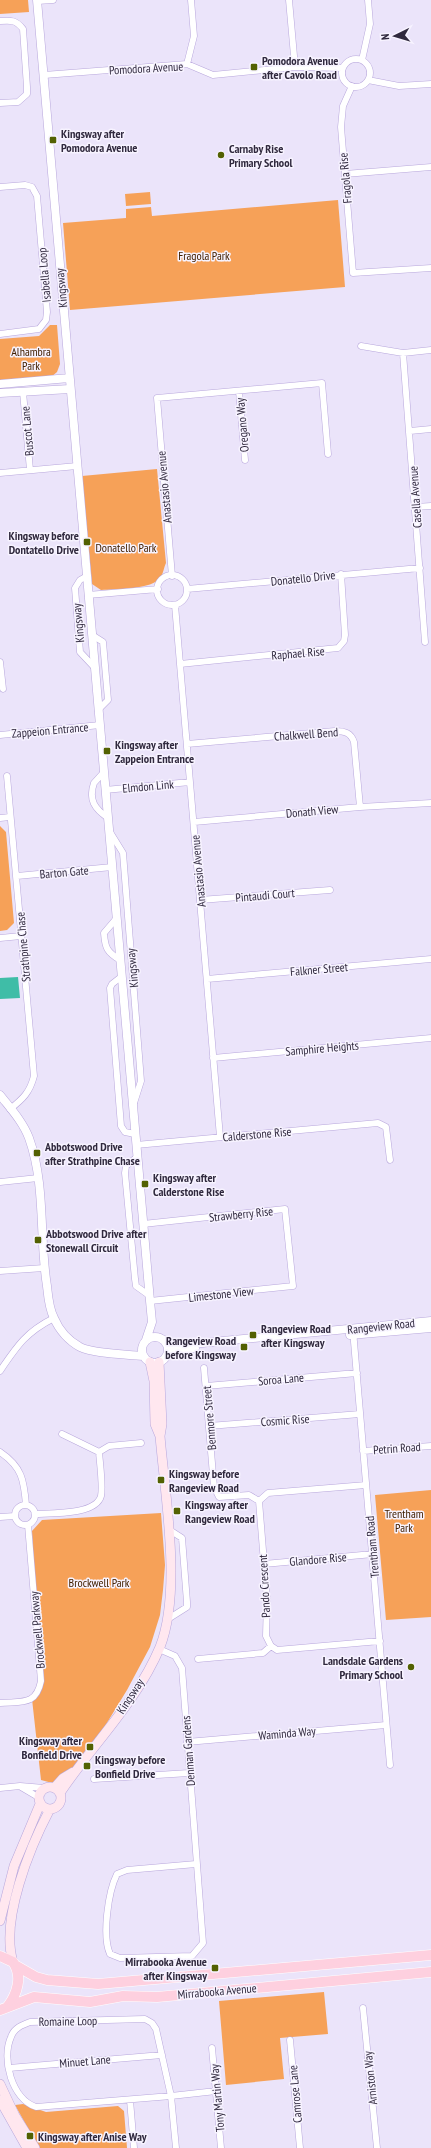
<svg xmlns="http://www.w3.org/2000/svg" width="431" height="2148" viewBox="0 0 431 2148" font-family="'PT Sans Narrow',sans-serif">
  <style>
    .green { fill: #f6a158 }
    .water { fill: #3fbda7 }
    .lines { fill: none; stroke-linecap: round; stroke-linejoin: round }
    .minor-casing { stroke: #b8a7dc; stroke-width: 7 }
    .tertiary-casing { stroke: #b8a7dc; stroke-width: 9 }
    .secondary-casing { stroke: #b8a7dc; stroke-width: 10 }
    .primary-casing { stroke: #fff; stroke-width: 11 }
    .minor { stroke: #fff; stroke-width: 6 }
    .tertiary { stroke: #fff; stroke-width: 8 }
    .secondary { stroke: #ffe7ef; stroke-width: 9 }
    .primary { stroke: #fed0df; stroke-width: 10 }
    .poi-dot { fill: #536102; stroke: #f7f3ff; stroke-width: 1.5 }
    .labels { text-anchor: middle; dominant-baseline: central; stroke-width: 3; stroke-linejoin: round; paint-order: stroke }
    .poi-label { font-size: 12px; font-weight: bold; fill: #30293e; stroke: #f7f3ff; text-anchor: start }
    .street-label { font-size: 12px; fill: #30293e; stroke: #f7f3ff }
    .park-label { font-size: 12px; fill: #422000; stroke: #f7f3ff }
  </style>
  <rect width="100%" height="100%" fill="#ebe4fa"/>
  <path class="green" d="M0,0H28L29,12L0,14Z
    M150,192L151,204L126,206L125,194Z
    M338,200L345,287L70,310L63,223L126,218V209L151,207L152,216Z
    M50,325H57L60,364L57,372L50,378L0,382V339L39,336Z
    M157,469L166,563C164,567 163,574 161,577C152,590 116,589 101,590L92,584L82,476Z
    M0,826L6,832L14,923L7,930L0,931Z
    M431,1490V1617L386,1620L375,1495Z
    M161,1513L165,1565L163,1590L160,1615L150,1647L127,1690L80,1767L56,1784L41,1780L32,1699L39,1689L32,1531L42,1520Z
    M324,1992L328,2034L280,2038L284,2079L226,2085L219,2001Z
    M23,2104L46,2112L118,2106L124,2111L127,2148H39L15,2105Z"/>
  <path class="water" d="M18,977L20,998L0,999V978Z"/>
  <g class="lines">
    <defs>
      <path id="minor" d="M289,0L295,67
        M37,1L53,0
        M0,21C11,20 16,20 23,29L27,87V94L18,102L0,103
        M342 73a14 14 0 1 1 28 0a14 14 0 1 1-28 0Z
        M362,60L370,24L368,0
        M187,64L194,36L191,0
        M44,75L187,64L213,75L295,67L343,68
        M368,80L399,86L431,84
        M352,86L343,106L341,127L353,273L431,268
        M345,174L431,167
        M0,187L25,185L32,187L37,196L47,312L46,320L39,329L0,334
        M361,346L403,353L431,350
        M403,353L425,642
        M239,391L245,460
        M23,392L30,470
        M410,431L431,429
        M0,473L77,466
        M416,507L431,506
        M157 590a15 15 0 1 1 30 0a15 15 0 1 1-30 0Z
        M87,576L80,580L75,588L80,652L95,668
        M172,576L157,398L322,383L328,454
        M187,589L420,568
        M88,595L158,589
        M175,605L220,1137
        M92,635L103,642L108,700L98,710
        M0,662L3,689
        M180,664L338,648L344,641L345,635L341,574
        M0,735L100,725
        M187,744L335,731C345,731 351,733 354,742L360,807
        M104,772L94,783C88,800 95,809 108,818
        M7,776L34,1076C30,1092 23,1099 10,1109
        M105,790L190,782
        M0,818L10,817
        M194,822L360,807L431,803
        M110,832L123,853L141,1081L134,1103
        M17,876L112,867
        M200,900L330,890
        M116,919L104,933C105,948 107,952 120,960
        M0,938L21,936
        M121,977L112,984L110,988L121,1126L125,1132L135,1134
        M207,979L431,959
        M213,1058L431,1038
        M136,1145L378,1123L386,1127L390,1160
        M137,1157L126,1166L125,1173L135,1279L136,1286L150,1296
        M0,1182L38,1178
        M143,1224L285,1209L293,1286L150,1301
        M0,1271L44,1268
        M353,1330L390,1765
        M204,1368L214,1487L219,1497L249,1495L259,1501
        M0,1371C17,1346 26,1332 54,1318
        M206,1386L357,1373
        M209,1426L360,1414
        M62,1434L99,1452
        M363,1451L431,1446
        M0,1452C22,1467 24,1480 26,1505
        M99,1452L109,1446L141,1443
        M366,1485L268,1493L259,1501L267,1600L266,1636L271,1646L277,1650L380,1641
        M15 1515a10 10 0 1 1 20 0a10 10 0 1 1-20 0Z
        M35,1514C52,1513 96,1515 101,1496C103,1486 100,1464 99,1452
        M0,1517L15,1516
        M264,1564L373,1554
        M168,1619L187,1607V1602L182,1538L168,1529
        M159,1649L175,1656L182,1668L203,1943L192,1956L120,1958L110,1954C102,1936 108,1892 117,1874L127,1870L196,1864
        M198,1659L263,1653L271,1646
        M0,1703C22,1701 36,1706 41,1681L28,1525
        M187,1742L386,1725
        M94,1779L189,1773
        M21,1787L38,1797
        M0,1788L20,1786L44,1788
        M363,2008L377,2148
        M290,2040L300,2148
        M212,2048L221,2148
        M9,2068L162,2055
        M130,2100L134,2148
        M176,2148L171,2096L36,2107C12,2099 1,2059 11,2037C14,2028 22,2025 30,2022L145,2019L152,2023L156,2029L171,2096L216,2091"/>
      <path id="tertiary" d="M37,0L150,1301L152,1322L146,1340
        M0,384L69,378
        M0,393L70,389
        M0,1095C11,1109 23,1122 29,1138C46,1185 39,1238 47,1286C48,1296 49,1309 54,1318C59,1330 69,1341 80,1347C94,1354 126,1354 143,1356
        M350,1335L431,1328
        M142 1350a13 13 0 1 1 26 0a13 13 0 1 1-26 0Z
        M164,1340L175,1344H192L431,1321
        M168,1351L195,1348"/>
      <path id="secondary" d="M150,1362L154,1381L155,1424L160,1436
        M39 1798a11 11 0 1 1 22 0a11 11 0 1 1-22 0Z
        M55,1787L63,1778L73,1772
        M60,1793C92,1745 137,1702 160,1647C182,1591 165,1496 160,1436L162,1424L159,1362
        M0,1921L14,1866L40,1804
        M13,1962C0,1920 30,1847 50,1809
        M0,2084L15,2116L35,2148
        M0,2100L27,2148"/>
      <path id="primary" d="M0,1956L13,1962C23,1976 17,1994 8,2006
        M15,1965L36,1977L47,1980L98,1984L431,1955
        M0,2010L34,1997L90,2002L123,1996L157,1997L431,1972"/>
    </defs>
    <use href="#minor" class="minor-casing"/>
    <use href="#tertiary" class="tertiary-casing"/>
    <use href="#secondary" class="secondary-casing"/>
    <use href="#primary" class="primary-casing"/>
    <use href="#minor" class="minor"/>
    <use href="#tertiary" class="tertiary"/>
    <use href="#secondary" class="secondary"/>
    <use href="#primary" class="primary"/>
  </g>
  <g class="poi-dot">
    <rect x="250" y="63" width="8" height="8" rx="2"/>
    <rect x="49" y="136" width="8" height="8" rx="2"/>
    <circle cx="221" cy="155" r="4"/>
    <rect x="83" y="538" width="8" height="8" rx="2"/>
    <rect x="103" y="747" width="8" height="8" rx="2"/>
    <rect x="33" y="1149" width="8" height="8" rx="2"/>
    <rect x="141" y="1180" width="8" height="8" rx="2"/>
    <rect x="34" y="1236" width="8" height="8" rx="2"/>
    <rect x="249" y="1331" width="8" height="8" rx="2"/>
    <rect x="240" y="1343" width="8" height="8" rx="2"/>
    <rect x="157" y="1476" width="8" height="8" rx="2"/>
    <rect x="173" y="1507" width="8" height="8" rx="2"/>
    <circle cx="411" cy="1667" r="4"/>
    <rect x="86" y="1743" width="8" height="8" rx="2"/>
    <rect x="83" y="1762" width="8" height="8" rx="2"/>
    <rect x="211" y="1964" width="8" height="8" rx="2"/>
    <rect x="26" y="2132" width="8" height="8" rx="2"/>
  </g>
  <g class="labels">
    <g class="poi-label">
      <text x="262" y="60">Pomodora Avenue<tspan x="262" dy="14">after Cavolo Road</tspan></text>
      <text x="61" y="133">Kingsway after<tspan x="61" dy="14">Pomodora Avenue</tspan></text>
      <text x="229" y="148">Carnaby Rise<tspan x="229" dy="14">Primary School</tspan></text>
      <text x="79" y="535" text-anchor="end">Kingsway before<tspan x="79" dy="14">Dontatello Drive</tspan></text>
      <text x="115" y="744">Kingsway after<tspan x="115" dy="14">Zappeion Entrance</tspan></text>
      <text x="45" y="1146">Abbotswood Drive<tspan x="45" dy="14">after Strathpine Chase</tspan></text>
      <text x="153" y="1177">Kingsway after<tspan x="153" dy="14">Calderstone Rise</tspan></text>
      <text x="46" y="1233">Abbotswood Drive after<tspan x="46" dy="14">Stonewall Circuit</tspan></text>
      <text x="261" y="1328">Rangeview Road<tspan x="261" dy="14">after Kingsway</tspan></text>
      <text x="236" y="1340" text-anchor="end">Rangeview Road<tspan x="236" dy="14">before Kingsway</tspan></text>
      <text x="169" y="1473">Kingsway before<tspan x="169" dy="14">Rangeview Road</tspan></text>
      <text x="185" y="1504">Kingsway after<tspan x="185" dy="14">Rangeview Road</tspan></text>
      <text x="403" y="1660" text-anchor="end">Landsdale Gardens<tspan x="403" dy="14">Primary School</tspan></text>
      <text x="82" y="1740" text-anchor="end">Kingsway after<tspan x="82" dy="14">Bonfield Drive</tspan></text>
      <text x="95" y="1759">Kingsway before<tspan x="95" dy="14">Bonfield Drive</tspan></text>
      <text x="207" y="1961" text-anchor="end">Mirrabooka Avenue<tspan x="207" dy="14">after Kingsway</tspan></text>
      <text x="38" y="2136">Kingsway after Anise Way</text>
    </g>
    <g class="street-label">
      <text transform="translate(146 68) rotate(-3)">Pomodora Avenue</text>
      <text transform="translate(345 178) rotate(-95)">Fragola Rise</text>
      <text transform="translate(44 275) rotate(-95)">Isabella Loop</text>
      <text transform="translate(61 288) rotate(-95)">Kingsway</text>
      <text transform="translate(242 425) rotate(-95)">Oregano Way</text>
      <text transform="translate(27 431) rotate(-95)">Buscot Lane</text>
      <text transform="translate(164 487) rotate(-95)">Anastasio Avenue</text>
      <text transform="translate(415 497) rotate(-94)">Casella Avenue</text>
      <text transform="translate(303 578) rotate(-6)">Donatello Drive</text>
      <text transform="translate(78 623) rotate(-95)">Kingsway</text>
      <text transform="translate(298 653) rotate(-5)">Raphael Rise</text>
      <text transform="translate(50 730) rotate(-5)">Zappeion Entrance</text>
      <text transform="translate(306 734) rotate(-4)">Chalkwell Bend</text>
      <text transform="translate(148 786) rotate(-5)">Elmdon Link</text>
      <text transform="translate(312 811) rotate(-5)">Donath View</text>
      <text transform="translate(198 871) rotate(-95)">Anastasio Avenue</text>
      <text transform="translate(64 872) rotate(-5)">Barton Gate</text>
      <text transform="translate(265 895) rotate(-5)">Pintaudi Court</text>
      <text transform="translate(23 947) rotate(-95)">Strathpine Chase</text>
      <text transform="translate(132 968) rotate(-95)">Kingsway</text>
      <text transform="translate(319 969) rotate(-5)">Falkner Street</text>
      <text transform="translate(322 1048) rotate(-5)">Samphire Heights</text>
      <text transform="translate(257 1134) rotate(-5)">Calderstone Rise</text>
      <text transform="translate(241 1214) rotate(-6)">Strawberry Rise</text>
      <text transform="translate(221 1294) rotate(-6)">Limestone View</text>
      <text transform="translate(381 1326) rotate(-6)">Rangeview Road</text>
      <text transform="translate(281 1379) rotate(-5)">Soroa Lane</text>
      <text transform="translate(209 1418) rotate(-95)">Benmore Street</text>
      <text transform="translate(285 1420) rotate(-4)">Cosmic Rise</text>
      <text transform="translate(397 1448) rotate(-4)">Petrin Road</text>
      <text transform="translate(372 1547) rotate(-95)">Trentham Road</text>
      <text transform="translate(318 1559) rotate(-5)">Glandore Rise</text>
      <text transform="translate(264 1586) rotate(-93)">Pando Crescent</text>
      <text transform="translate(37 1630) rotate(-95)">Brockwell Parkway</text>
      <text transform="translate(130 1696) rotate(-57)">Kingsway</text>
      <text transform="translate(287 1733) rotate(-5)">Waminda Way</text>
      <text transform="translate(188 1751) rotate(-94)">Denman Gardens</text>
      <text transform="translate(217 1991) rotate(-5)">Mirrabooka Avenue</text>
      <text transform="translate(68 2021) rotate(-1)">Romaine Loop</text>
      <text transform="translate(85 2061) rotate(-5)">Minuet Lane</text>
      <text transform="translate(370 2078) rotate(-96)">Arniston Way</text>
      <text transform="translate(295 2094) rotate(-95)">Camrose Lane</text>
      <text transform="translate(217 2098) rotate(-95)">Tony Martin Way</text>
    </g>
    <g class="park-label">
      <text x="204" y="255">Fragola Park</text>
      <text x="31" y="351">Alhambra<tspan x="31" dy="14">Park</tspan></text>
      <text x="126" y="547">Donatello Park</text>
      <text x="404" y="1513">Trentham<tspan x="404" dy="14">Park</tspan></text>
      <text x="99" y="1582">Brockwell Park</text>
    </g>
  </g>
  <g transform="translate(395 36) rotate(265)" stroke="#f7f3ff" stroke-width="3" paint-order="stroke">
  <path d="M0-3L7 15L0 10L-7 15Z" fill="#30293e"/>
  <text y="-6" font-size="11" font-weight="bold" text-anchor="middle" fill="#30293e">N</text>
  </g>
</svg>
